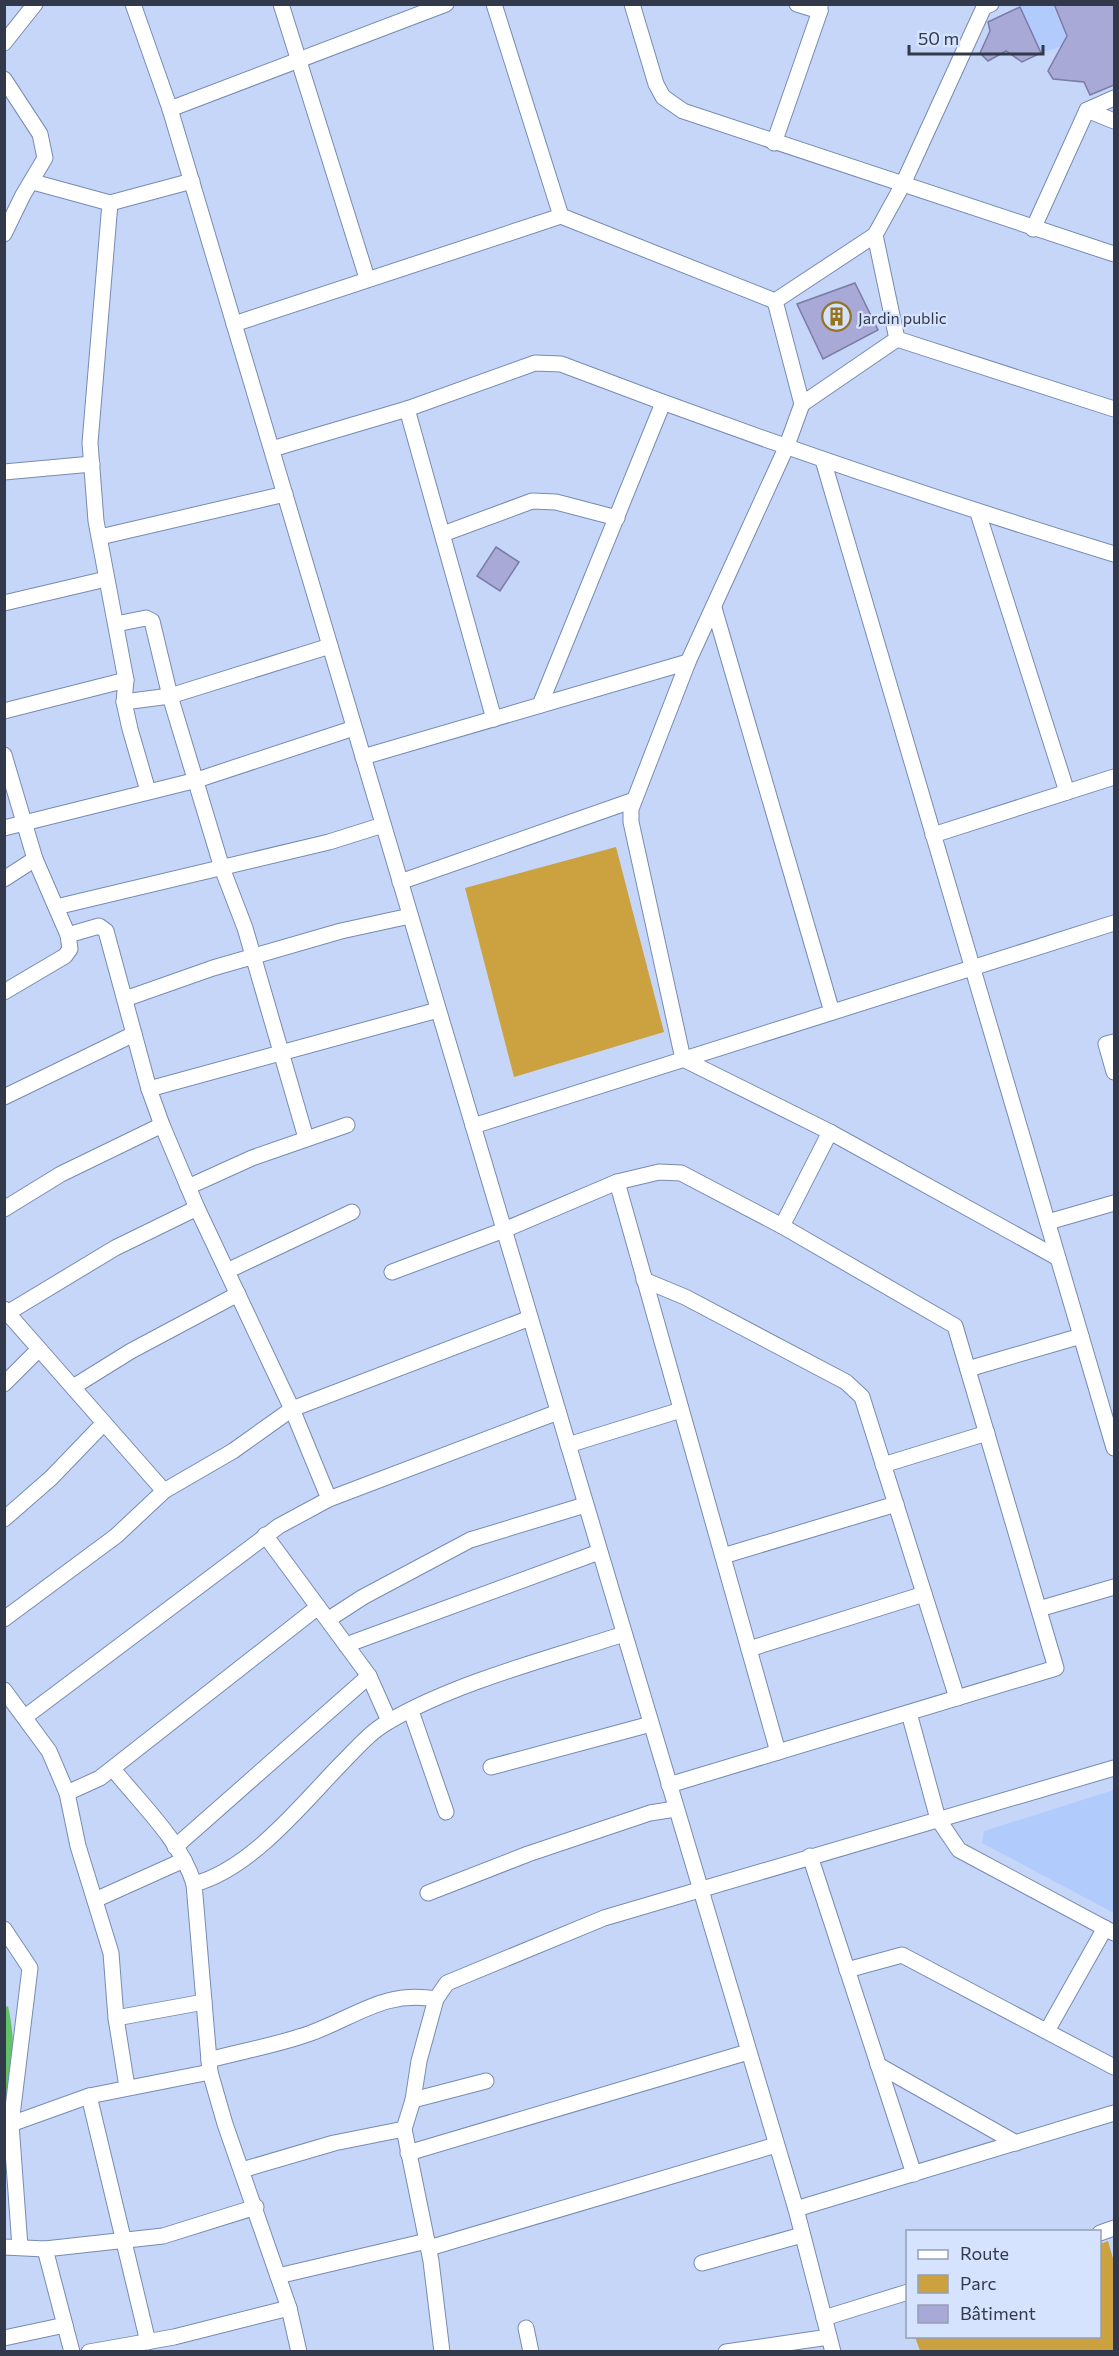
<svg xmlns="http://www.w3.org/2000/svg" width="1119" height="2356" font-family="Commissioner,sans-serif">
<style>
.built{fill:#b2cbfd}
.green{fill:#cca140}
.water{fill:#61c365}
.building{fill:#a8a9d6;stroke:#7b7ba6;stroke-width:1.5}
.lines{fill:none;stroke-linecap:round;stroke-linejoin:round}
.street-casing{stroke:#778bb3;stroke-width:17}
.street{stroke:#fff;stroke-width:15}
.labels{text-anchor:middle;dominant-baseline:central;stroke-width:4.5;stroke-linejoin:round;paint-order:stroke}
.poi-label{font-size:16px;fill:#31394a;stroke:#d6e3fe;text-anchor:start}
</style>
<rect width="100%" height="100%" fill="#c5d6f9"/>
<g class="built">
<polygon points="1025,5 1053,5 1069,44 1041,53 1020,7"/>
<polygon points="1114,1790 1114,1913 982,1843 984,1831"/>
</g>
<g class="green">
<polygon points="616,847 664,1032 514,1077 465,888"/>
<polygon points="1108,2241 1114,2262 1114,2351 920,2351 915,2337 1100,2336 1100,2244"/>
</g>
<path class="water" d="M8 2006C16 2043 15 2077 5 2113L4 2008Z"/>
<g class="building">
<polygon points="1054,4 1114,4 1114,85 1090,95 1084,82 1053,79 1048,71 1067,36"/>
<polygon points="1020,7 1041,53 1022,62 1006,51 988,61 980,53 990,31 988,22"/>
<polygon points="855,283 878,330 823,359 797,304"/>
<polygon points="496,547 519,562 500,591 477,576"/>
</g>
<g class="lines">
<defs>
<g id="street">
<polyline points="133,4 170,109 796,2209 833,2352"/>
<polyline points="281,4 367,278"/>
<polyline points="494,4 561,216 775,301"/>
<polyline points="632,4 656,84 663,97 683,111 1114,254"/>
<polyline points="797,4 820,11"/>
<polyline points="4,43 35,4"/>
<polyline points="4,79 40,134 45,158 23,195 4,234"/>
<polyline points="170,109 446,4"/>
<polyline points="1087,110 1114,121"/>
<polyline points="774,143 820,11 820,4"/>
<polyline points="33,182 110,203 192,181"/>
<polyline points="110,203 90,443 96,521 126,680 124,702 130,729 148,791"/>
<polyline points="1033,229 1087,110 1114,98"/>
<polygon points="875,235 897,339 802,404 775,301"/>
<polyline points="875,235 902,186 984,7 991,4"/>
<polyline points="234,324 561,216"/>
<polyline points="897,339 1114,409"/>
<polyline points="802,404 786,448 688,662 631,809 631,822 683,1059 830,1132 1058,1258"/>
<polyline points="407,409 494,719"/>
<path d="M272 449 407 409 535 363 561 364C744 434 928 497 1114 554"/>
<polyline points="823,460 1114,1448"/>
<polyline points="4,472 92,464"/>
<polyline points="978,513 1067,792"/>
<polyline points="443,534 532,501 556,502 617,518"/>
<polyline points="100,537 285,494"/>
<polyline points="4,603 106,579"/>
<polyline points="714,608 832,1012"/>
<polyline points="116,624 146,618 152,621 170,696 222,868 245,928 306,1138"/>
<polyline points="124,702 170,696 330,646"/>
<polyline points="540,705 663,403"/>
<polyline points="4,711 126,680"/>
<polyline points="4,755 35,859 68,935 70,949 65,956 4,992"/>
<polyline points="363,757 688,662"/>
<polyline points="4,828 197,780 354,728"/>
<polyline points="933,835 1114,777"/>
<polyline points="4,879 35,859"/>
<polyline points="400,882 634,800"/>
<polyline points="56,907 329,842 383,825"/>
<polyline points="68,935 99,926 106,931 149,1089 162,1125 197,1208 292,1409 329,1499"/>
<polyline points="125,999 213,968 341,931 410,916"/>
<polyline points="1114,1042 1106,1044 1114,1072"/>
<polyline points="149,1089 438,1010"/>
<polyline points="4,1097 134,1034"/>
<polyline points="473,1126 1114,923"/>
<polyline points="617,1182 778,1752"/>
<polyline points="188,1187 252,1158 347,1125"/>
<polyline points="4,1209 61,1174 162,1125"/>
<polyline points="1048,1222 1114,1203"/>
<polyline points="782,1226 830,1132"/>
<polyline points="227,1271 352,1212"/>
<polyline points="392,1272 504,1230 617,1182 659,1172 681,1173 782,1226 955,1326 1056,1668 669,1785"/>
<polyline points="644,1280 685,1297 846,1382 862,1397 957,1698"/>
<polyline points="4,1309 164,1491"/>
<polyline points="4,1315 115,1248 197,1208"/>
<polyline points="968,1369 1081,1336"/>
<polyline points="4,1384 39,1349"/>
<polyline points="73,1387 131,1351 238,1294"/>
<polyline points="568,1445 681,1410"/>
<polyline points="883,1465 987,1433"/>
<polyline points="4,1519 51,1478 104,1423"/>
<polyline points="265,1535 369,1676 389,1721"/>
<polyline points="723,1556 896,1504"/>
<polyline points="1039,1609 1114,1587"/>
<polyline points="4,1619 116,1536 164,1491 233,1451 292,1409 530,1318"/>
<polyline points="329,1619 363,1597 470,1540 585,1505"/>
<polyline points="346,1645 599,1552"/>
<polyline points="749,1649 924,1594"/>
<polyline points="4,1690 49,1751 67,1793 78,1846 111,1953 116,2018 127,2087"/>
<polyline points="411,1711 446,1812"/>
<polyline points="909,1713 938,1819 959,1850 1114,1933"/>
<polyline points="25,1717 279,1526 329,1499 558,1412"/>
<polyline points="491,1767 651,1724"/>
<path d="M113 1769C141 1804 181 1841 194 1884L210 2072 225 2124 289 2308 299 2352"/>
<polyline points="67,1793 100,1778 318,1607"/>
<polyline points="175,1847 369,1676"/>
<polyline points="810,1856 914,2174"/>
<path d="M194 1884C251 1869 301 1805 341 1764 356 1749 370 1732 388 1722 454 1683 550 1658 624 1634"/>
<polyline points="428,1893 528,1854 650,1813 675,1809"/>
<polyline points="95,1900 184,1860"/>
<polyline points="4,1929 30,1968 11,2124 20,2247"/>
<polyline points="847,1970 902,1955 1114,2067"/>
<polyline points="116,2018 204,2002"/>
<polyline points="1047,2031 1105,1928"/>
<path d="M209 2060C242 2051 278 2045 311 2033 357 2016 385 1990 436 1999"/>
<polyline points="878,2065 1016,2143"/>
<polyline points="89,2096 148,2342"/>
<polyline points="413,2100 486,2081"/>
<polyline points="11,2124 89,2096 210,2072"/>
<polyline points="408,2153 748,2052"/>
<polyline points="242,2170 334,2143 404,2129"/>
<polyline points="796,2209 1114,2113"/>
<polyline points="1100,2233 1114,2228"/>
<polyline points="4,2247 45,2249"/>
<polyline points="429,2248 776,2145"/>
<polyline points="702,2263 802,2235"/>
<polyline points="278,2276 427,2241"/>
<polyline points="824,2318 908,2292"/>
<polyline points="526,2328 531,2352"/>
<polyline points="4,2338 65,2325"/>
<polyline points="72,2352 45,2249 163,2236 256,2207"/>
<polyline points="89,2352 174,2337 289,2308"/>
<polyline points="442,2352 431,2261 404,2129 413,2100 419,2061 436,1999 447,1983 604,1918 1114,1768"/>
<polyline points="726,2352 829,2337"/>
</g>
</defs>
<use href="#street" class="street-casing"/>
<use href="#street" class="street"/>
</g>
<defs>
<symbol id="building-ring" viewBox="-11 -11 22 22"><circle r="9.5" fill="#d6e3fe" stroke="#96731c" stroke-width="1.5"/><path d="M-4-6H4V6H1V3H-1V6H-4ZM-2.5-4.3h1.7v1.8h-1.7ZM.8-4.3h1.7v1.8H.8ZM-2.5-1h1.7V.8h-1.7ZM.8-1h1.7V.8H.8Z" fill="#96731c"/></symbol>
</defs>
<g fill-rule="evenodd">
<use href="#building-ring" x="820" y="300" width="33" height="33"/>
</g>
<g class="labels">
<g class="poi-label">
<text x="858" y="317">Jardin public</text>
</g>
</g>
<rect width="1119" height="2356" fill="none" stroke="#31394a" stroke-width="12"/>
<rect x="906" y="2230" width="195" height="108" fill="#d6e3fe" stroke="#949fb6" stroke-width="1.5"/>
<rect x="918" y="2250" width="30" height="9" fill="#ffffff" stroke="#949fb6" stroke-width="1.5"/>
<text x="960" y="2260" font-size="18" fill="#31394a">Route</text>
<rect x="918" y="2275" width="30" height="18" fill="#cca140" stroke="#949fb6" stroke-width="1.5"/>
<text x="960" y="2290" font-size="18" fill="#31394a">Parc</text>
<rect x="918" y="2305" width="30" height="18" fill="#a8a9d6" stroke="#949fb6" stroke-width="1.5"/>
<text x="960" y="2320" font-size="18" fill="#31394a">Bâtiment</text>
<path d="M909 45v9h134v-9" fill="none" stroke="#31394a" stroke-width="3"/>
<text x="918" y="45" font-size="18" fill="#31394a" stroke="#d6e3fe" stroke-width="4.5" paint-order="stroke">50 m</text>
</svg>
